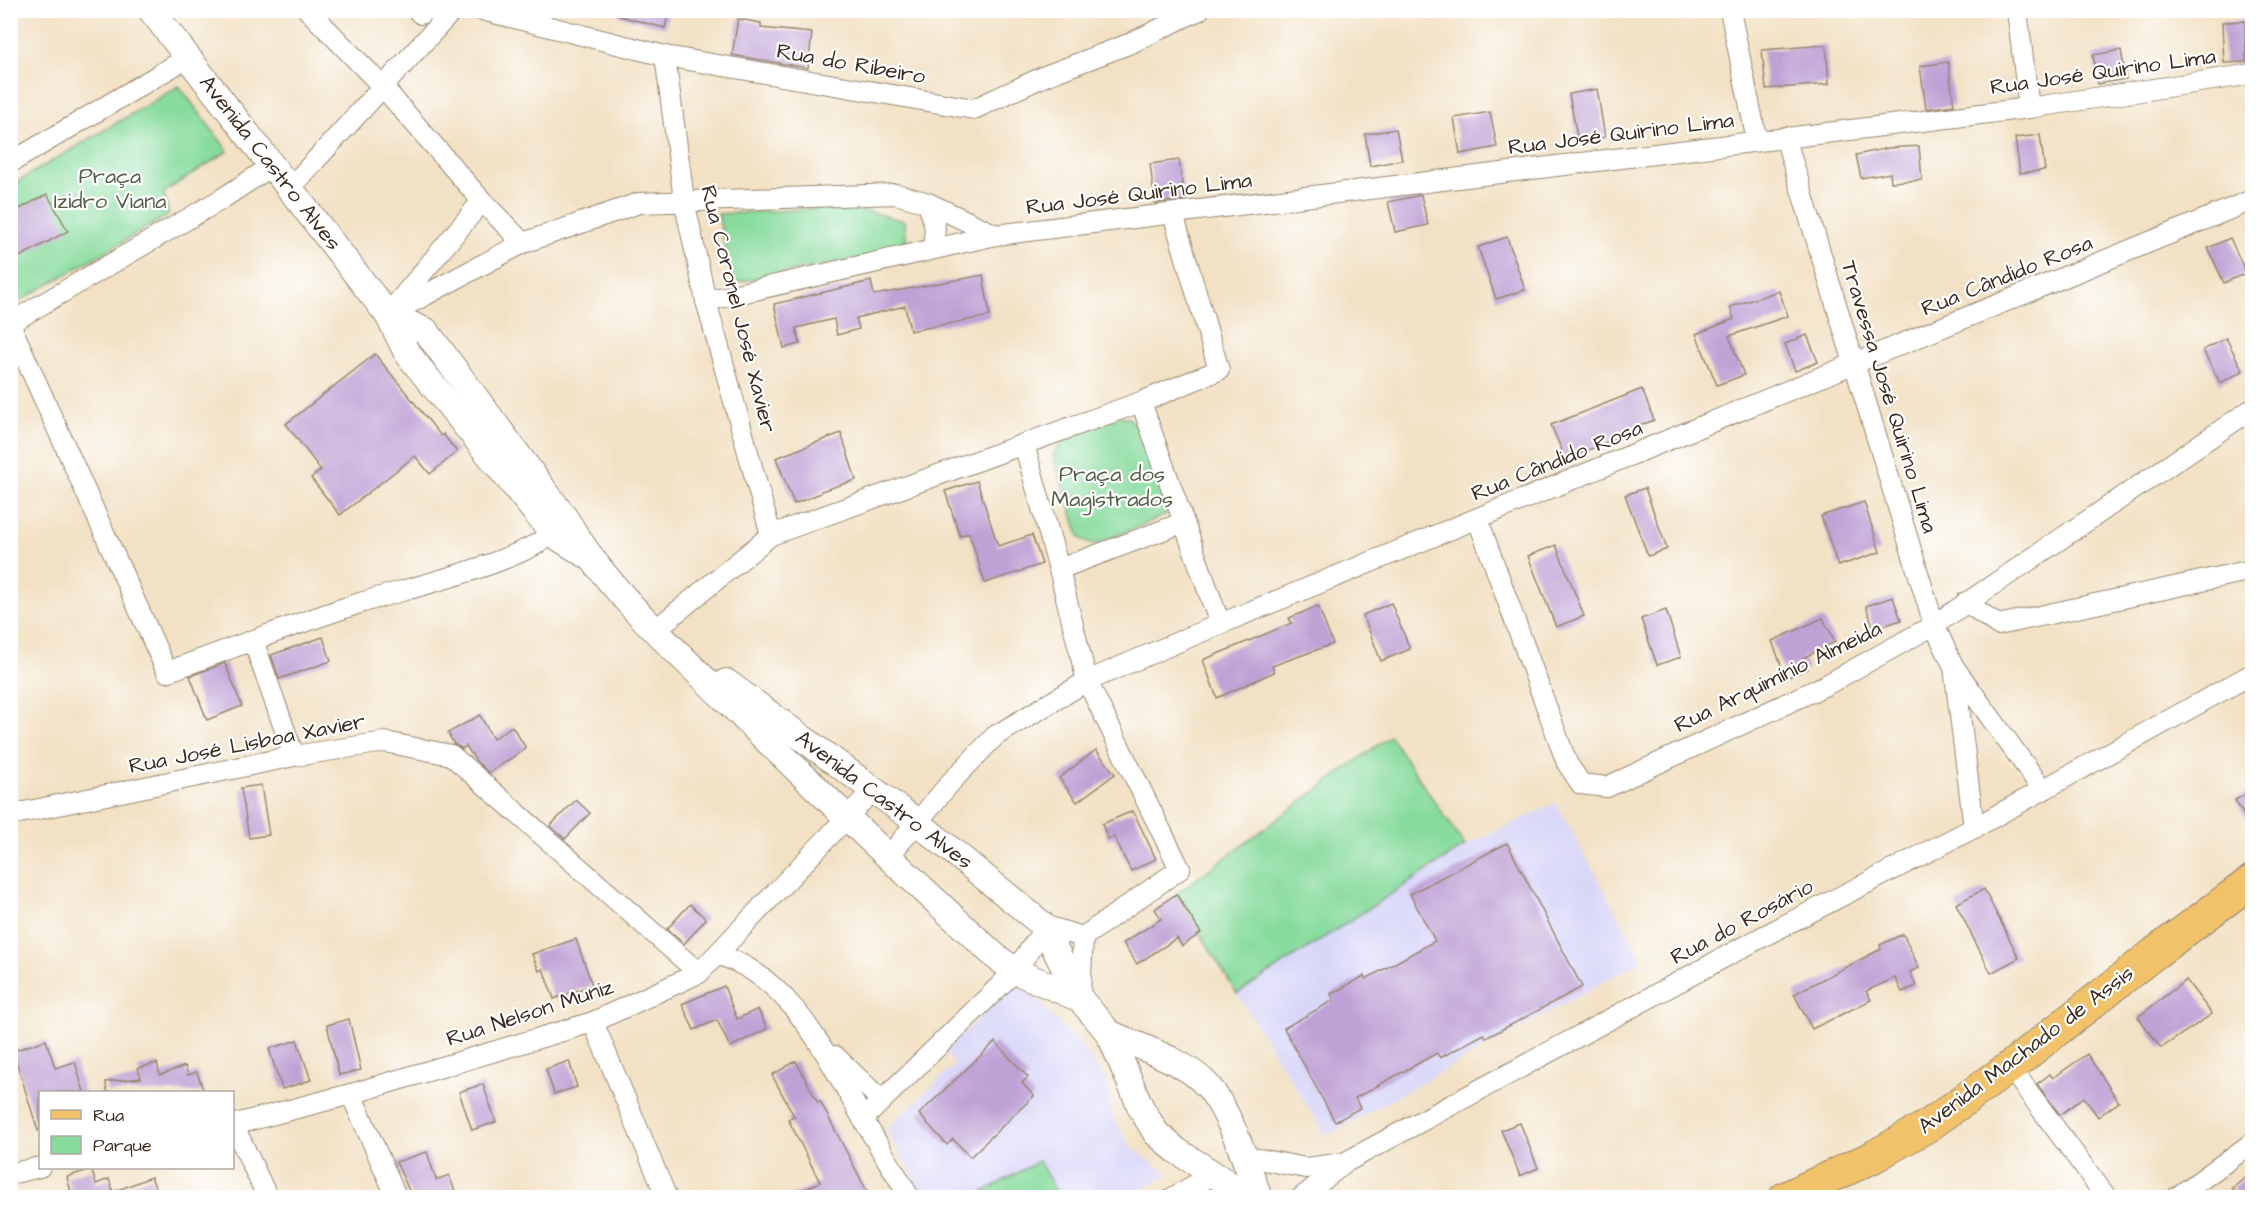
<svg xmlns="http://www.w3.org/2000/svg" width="2263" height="1208" font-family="'Architects Daughter',sans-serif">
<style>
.built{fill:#d9d7f8}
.green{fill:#87db9d;stroke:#61825e;stroke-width:1.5}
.building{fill:#bfa2d5}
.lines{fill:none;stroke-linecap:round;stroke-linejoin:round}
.minor-casing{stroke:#968671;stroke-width:22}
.tertiary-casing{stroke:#968671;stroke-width:28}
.primary-casing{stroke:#968671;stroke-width:34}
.minor{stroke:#fff;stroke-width:20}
.tertiary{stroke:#fff;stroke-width:26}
.primary{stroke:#f2c26a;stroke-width:32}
.labels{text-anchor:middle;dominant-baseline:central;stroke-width:4.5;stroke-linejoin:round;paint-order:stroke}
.street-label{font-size:22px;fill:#3b2a1e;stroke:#fff}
.park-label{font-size:22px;fill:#525f44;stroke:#fff}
</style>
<rect width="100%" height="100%" fill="#fff"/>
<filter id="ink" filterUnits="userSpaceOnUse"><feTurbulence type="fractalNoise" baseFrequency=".0167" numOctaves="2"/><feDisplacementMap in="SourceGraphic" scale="12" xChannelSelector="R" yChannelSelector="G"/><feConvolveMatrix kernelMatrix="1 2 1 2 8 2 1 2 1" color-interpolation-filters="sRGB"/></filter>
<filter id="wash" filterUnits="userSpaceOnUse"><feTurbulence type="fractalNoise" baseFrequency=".008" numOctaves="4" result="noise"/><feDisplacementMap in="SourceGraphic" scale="24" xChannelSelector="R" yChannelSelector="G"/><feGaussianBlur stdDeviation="1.35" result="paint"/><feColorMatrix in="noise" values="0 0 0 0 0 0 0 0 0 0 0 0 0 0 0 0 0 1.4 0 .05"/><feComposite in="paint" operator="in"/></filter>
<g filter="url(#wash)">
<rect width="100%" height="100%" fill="#f2e1c4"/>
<g class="built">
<polygon points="1556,803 1643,960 1326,1136 1237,994 1465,846"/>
<polygon points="1015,983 1035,997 1085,1051 1106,1080 1114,1119 1131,1147 1169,1175 1128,1197 925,1197 886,1129 955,1065 945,1051"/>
</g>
<g class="green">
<polygon points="179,86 228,151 164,192 169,215 11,306 10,186"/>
<polygon points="850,207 905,221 907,249 732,283 718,214"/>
<polygon points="1121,416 1130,419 1139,430 1169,505 1166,515 1097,544 1089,543 1080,538 1053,456 1064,438"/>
<polygon points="1390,736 1465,846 1237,994 1176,894"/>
<polygon points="1039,1161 1059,1197 974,1197"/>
</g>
<g id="blocks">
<g class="building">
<polygon points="620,10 669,10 665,28 619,16"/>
<polygon points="738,19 761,23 761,28 812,33 808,68 732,55"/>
<polygon points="2245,21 2246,62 2224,63 2222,22"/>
<polygon points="1826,45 1829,84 1766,89 1762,50"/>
<polygon points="2121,50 2126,79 2098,84 2093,55"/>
<polygon points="1948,62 1954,105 1926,109 1920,66"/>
<polygon points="1597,89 1605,137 1578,142 1569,94"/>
<polygon points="1490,112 1497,147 1460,154 1454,118"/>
<polygon points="1396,129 1402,160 1370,166 1365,134"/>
<polygon points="2040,135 2045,170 2020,173 2015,138"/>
<polygon points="1919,146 1922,180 1891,182 1890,173 1861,178 1856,155 1888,148"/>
<polygon points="1179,160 1184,200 1155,203 1150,164"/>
<polygon points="47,194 68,231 10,262 10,214"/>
<polygon points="1421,195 1428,225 1395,232 1388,202"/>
<polygon points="1507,237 1525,290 1496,299 1478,247"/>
<polygon points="2230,238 2246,273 2224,283 2208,248"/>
<polygon points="983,275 990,316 910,331 905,306 856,318 859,329 837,335 834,319 796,328 800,344 784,348 774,304 871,281 874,295"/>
<polygon points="1779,291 1788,316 1729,336 1744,375 1717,385 1696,334 1734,319 1730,307"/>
<polygon points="1807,335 1818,362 1795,371 1785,344"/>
<polygon points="2226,338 2243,371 2220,383 2203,350"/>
<polygon points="375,354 441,436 443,434 457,452 430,474 415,456 340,515 311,478 321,470 286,424"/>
<polygon points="1642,389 1654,420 1617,435 1618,437 1566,460 1551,425"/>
<polygon points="841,433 856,480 821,491 821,493 794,504 776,458"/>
<polygon points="977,481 998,546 1032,535 1042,564 985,583 969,533 960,536 945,491"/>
<polygon points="1645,488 1667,549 1648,556 1625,495"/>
<polygon points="1864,502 1880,552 1838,566 1821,516"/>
<polygon points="1556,545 1584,616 1556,627 1528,556"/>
<polygon points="1893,597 1901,620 1874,629 1866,606"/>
<polygon points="1391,603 1410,649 1381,661 1363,615"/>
<polygon points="1318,606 1333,644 1272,666 1274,672 1217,698 1203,660 1292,623 1289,618"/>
<polygon points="1666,610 1681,657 1657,665 1641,619"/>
<polygon points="1823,618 1835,642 1803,658 1808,669 1786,678 1772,641"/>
<polygon points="323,637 331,661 279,679 271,655"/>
<polygon points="225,663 242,706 207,720 190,676"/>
<polygon points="480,715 493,739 512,726 526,748 489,773 476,761 466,746 462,749 454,744 448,733"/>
<polygon points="1096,750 1115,774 1077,802 1059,778"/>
<polygon points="261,785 269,835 249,838 241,788"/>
<polygon points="2253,790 2253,831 2235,800"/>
<polygon points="576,800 590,813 565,839 550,826"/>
<polygon points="1133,811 1156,859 1131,871 1114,837 1108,839 1102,824"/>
<polygon points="1507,843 1582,987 1486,1038 1484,1034 1440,1058 1437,1053 1355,1098 1360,1108 1335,1122 1284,1028 1334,1000 1331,994 1364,976 1366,979 1435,941 1410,894"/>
<polygon points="1984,889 2019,958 1991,973 1956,904"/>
<polygon points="1176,894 1201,933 1182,946 1177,938 1137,964 1123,943 1161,919 1155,909"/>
<polygon points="690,904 706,919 684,944 667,929"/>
<polygon points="1903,934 1919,968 1910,972 1916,986 1902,992 1895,978 1866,991 1871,1000 1812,1029 1794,994 1881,949 1880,945"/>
<polygon points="576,939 592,985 554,999 543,969 539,971 532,954"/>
<polygon points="2186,980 2212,1014 2161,1048 2138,1017"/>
<polygon points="724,986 737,1019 758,1009 767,1029 730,1047 717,1020 694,1030 682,1004"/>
<polygon points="349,1019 361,1070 339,1075 327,1025"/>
<polygon points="46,1040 55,1068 75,1062 84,1092 40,1092 40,1130 38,1131 13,1051"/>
<polygon points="297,1040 311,1080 282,1089 269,1049"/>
<polygon points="995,1042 1028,1077 1022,1083 1034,1096 970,1157 953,1139 947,1145 919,1114"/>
<polygon points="2087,1054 2119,1102 2098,1117 2084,1097 2060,1115 2037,1084 2050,1074 2053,1078"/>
<polygon points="569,1061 577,1087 554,1094 546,1069"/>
<polygon points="796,1061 818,1103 820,1101 870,1197 789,1197 820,1182 788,1119 794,1116 772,1075"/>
<polygon points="157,1063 160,1075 185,1066 188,1075 197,1072 204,1092 107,1092 106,1082 141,1078 138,1068"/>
<polygon points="483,1084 496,1122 472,1130 459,1092"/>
<polygon points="1520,1123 1538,1168 1520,1176 1501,1130"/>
<polygon points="427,1152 436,1180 449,1175 457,1197 412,1197 396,1162"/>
<polygon points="91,1169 96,1184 109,1179 113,1192 151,1177 159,1197 64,1197 64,1194 71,1192 67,1177"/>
<polygon points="2253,1172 2253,1197 2239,1197 2232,1188"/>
</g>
</g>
</g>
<g filter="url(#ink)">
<use href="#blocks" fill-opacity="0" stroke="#968671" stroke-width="1.5"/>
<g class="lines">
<defs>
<g id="minor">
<polyline points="308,10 383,87 482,201 523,243"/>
<polyline points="417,10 421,14 424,10"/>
<polyline points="482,10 665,56 974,109 1045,76 1131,43 1199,10"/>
<polyline points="1730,10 1757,141"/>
<polyline points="2017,10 2029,108"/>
<polyline points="665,56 684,200 706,301 771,535"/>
<polyline points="1785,137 1934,625 1954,667"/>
<polyline points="10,163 187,58"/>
<polyline points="291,187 453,10"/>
<polyline points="928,203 935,228 933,248"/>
<polyline points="706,301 996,235 2029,108 2252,74"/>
<polyline points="395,306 482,201"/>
<polyline points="388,315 523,243 639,203 896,194 928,203 996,235"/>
<polyline points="10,323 220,200 272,166"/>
<path d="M10 324 167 672C231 648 295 624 360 603 411 587 530 561 563 525"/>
<polyline points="1141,402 1220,624"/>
<polyline points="1478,520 1567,763 1581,784 1607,787 1826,685 1934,625 2252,409"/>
<polyline points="1059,569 1182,523"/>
<polyline points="1966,602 1998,625 2252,570"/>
<polyline points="655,630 771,535 1141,402 1219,370 1173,214"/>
<polyline points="253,640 294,756"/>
<polyline points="10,815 294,756 385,742 451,755 699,973"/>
<polyline points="1974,828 1954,667 2043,790"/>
<polyline points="888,857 951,782 995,736 1087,681 1220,624 2252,200"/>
<path d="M719 955C792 978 827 1057 863 1119 878 1145 894 1171 910 1198"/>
<polyline points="1080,994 1083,937"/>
<polyline points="593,1022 667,1198"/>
<polyline points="835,1056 882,1101"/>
<polyline points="2010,1067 2107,1198"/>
<polyline points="351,1094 397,1198"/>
<polyline points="863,1119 1015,971 1038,938 1043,925 1083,937 1180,869 1087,681 1059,569 1024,444"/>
<polyline points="233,1124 268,1198"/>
<polyline points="232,1125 351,1094 593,1022 699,973 873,790"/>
<polyline points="1243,1156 1306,1168 1344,1163 1760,938 1974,828 2252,674"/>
<polyline points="10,1174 40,1167"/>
<polyline points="1172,1198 1214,1174"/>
<polyline points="1301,1198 1342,1165"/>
<polyline points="2176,1198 2252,1143"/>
</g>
<g id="tertiary">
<polyline points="151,10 388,315 407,353 554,535 585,554"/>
<path d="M388 315 426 331 567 521C607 589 668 643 724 698 812 786 903 871 995 956L1015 971 1080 999"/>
<polyline points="726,682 917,822 1043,925 1080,999 1109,1033 1141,1108 1156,1133 1177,1151 1251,1198"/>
<path d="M1109 1033C1137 1046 1182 1060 1204 1082 1228 1106 1247 1164 1259 1198"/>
</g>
<polyline id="primary" points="1785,1198 1873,1157 1929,1125 2010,1067 2155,953 2252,881"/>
</defs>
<use href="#minor" class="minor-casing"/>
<use href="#tertiary" class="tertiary-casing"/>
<use href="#primary" class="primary-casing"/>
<use href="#minor" class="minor"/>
<use href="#tertiary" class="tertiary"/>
<use href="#primary" class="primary"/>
</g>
</g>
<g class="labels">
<g class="street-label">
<text transform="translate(851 64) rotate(10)">Rua do Ribeiro</text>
<text transform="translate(2103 72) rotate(-8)">Rua José Quirino Lima</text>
<text transform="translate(1621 134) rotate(-7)">Rua José Quirino Lima</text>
<text transform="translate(270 163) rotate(52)">Avenida Castro Alves</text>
<text transform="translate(1139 194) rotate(-7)">Rua José Quirino Lima</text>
<text transform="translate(2007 276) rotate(-22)">Rua Cândido Rosa</text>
<text transform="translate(738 309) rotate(76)">Rua Coronel José Xavier</text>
<text transform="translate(1889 397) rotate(73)">Travessa José Quirino Lima</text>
<text transform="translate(1557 461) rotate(-22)">Rua Cândido Rosa</text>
<text transform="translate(1778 677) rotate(-26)">Rua Arquimínio Almeida</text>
<text transform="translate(247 744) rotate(-11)">Rua José Lisboa Xavier</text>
<text transform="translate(884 800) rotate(37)">Avenida Castro Alves</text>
<text transform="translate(1742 922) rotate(-28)">Rua do Rosário</text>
<text transform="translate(530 1013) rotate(-18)">Rua Nelson Muniz</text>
<text transform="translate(2026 1050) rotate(-37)">Avenida Machado de Assis</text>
</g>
<g class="park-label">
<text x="110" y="176">Praça<tspan x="110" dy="25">Izidro Viana</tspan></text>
<text x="1112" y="474">Praça dos<tspan x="1112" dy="25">Magistrados</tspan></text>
</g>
</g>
<rect width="2263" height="1208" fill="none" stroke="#fff" stroke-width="36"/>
<rect x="39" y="1091" width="195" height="78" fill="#ffffff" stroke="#b1aaa5" stroke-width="1.5"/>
<rect x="51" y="1110" width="30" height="9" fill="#f2c26a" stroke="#b1aaa5" stroke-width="1.5"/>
<text x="93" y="1121" font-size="18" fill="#3b2a1e">Rua</text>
<rect x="51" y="1136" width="30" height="18" fill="#87db9d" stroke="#b1aaa5" stroke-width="1.5"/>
<text x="93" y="1151" font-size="18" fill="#3b2a1e">Parque</text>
</svg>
